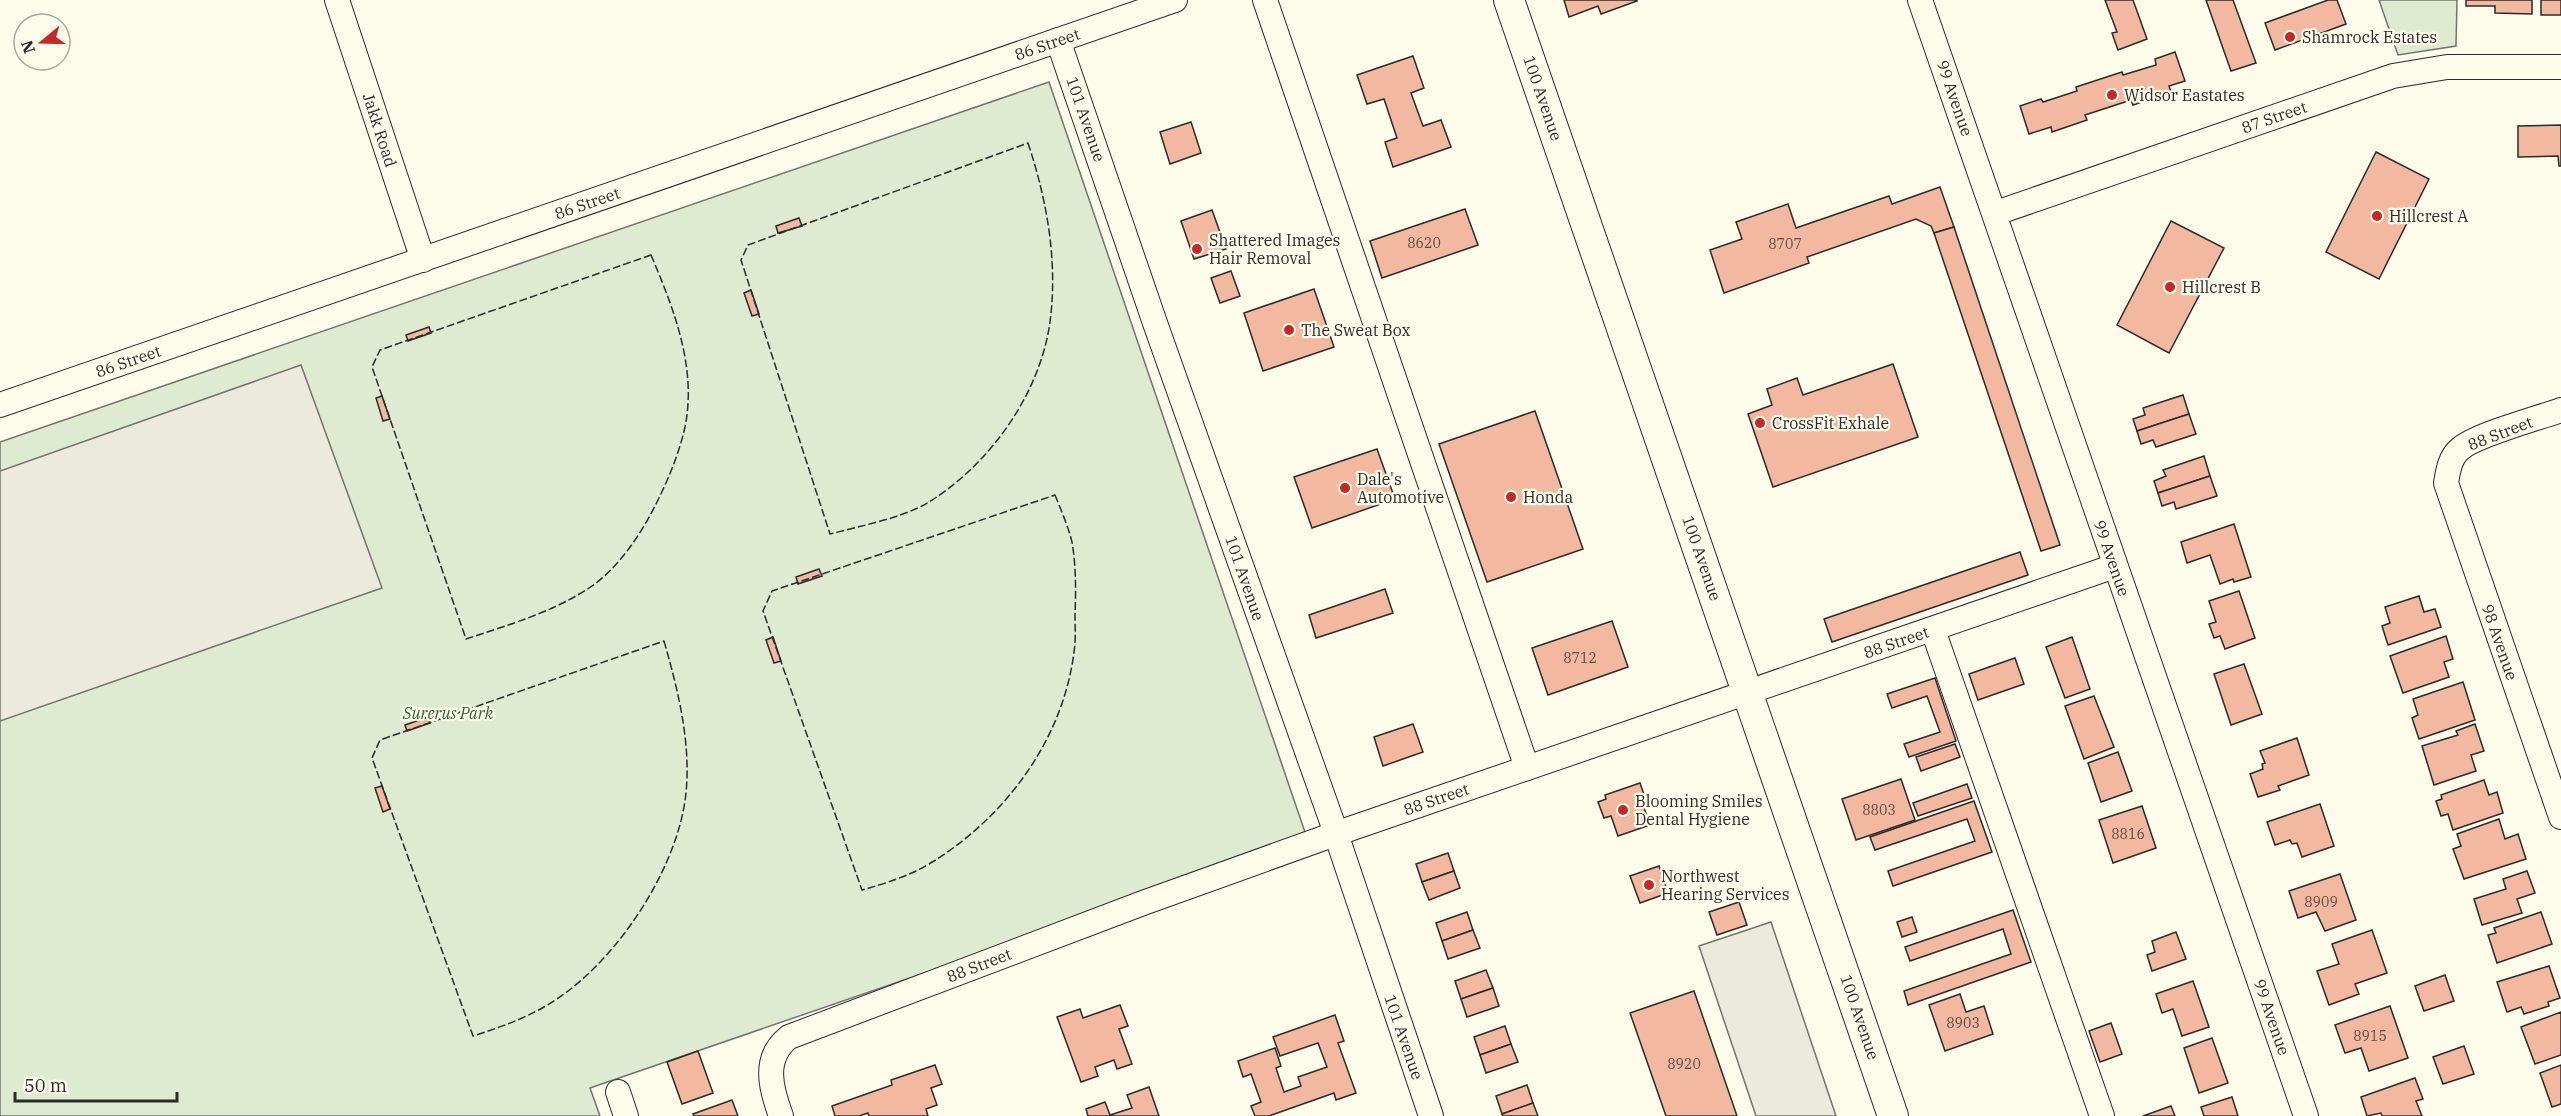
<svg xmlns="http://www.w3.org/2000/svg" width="2561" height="1116" font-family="'IBM Plex Serif',serif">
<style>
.green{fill:#deebd1;stroke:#74746e;stroke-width:1.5}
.parking{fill:#eceadb;stroke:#74746e;stroke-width:1.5}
.building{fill:#f2b8a0;stroke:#2b2b2b;stroke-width:1.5}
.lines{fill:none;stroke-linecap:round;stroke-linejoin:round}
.minor-casing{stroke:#2b2b2b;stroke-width:26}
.major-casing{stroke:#2b2b2b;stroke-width:32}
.minor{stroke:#fdfbea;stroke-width:24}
.major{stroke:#fdfbea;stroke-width:30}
.fence{stroke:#2b2b2b;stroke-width:1.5;stroke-dasharray:8 3;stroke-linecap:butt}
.poi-dot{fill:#c62828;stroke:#fdfbea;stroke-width:2}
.labels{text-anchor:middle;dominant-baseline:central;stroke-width:4.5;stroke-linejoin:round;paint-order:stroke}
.number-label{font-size:14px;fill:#5d4e48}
.poi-label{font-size:16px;fill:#2b2b2b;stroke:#fdfbea;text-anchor:start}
.street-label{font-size:16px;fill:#2b2b2b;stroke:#fdfbea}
.park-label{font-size:16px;font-style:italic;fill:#34623c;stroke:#fdfbea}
</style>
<rect width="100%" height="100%" fill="#fdfbea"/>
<g class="green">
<polygon points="2379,0 2457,0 2456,46 2398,55"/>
<polygon points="1049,82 1308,841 590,1088 600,1116 0,1116 0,442"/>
</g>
<g class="parking">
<polygon points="301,365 382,588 0,721 0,471"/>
<polygon points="1771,922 1836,1116 1756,1116 1699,946"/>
</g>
<g class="building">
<polygon points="1564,0 1637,0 1637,1 1601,14 1598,6 1569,17"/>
<polygon points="2105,0 2133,0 2147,39 2118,50 2112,33 2117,32"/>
<polygon points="2206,0 2233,0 2256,63 2231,71"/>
<polygon points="2328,0 2337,0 2346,24 2275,50 2265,23"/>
<polygon points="2466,0 2532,0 2532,14 2495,13 2495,6 2466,6"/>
<rect x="2541" y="0" width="20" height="15"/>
<polygon points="2175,52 2185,81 2169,86 2171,92 2133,105 2131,100 2085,115 2087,120 2052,132 2051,127 2029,134 2020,106 2041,99 2043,102 2077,91 2076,87 2122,72 2123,75 2156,65 2155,59"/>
<polygon points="1413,56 1424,88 1411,93 1423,126 1441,120 1451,147 1393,167 1385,142 1397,138 1384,99 1367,104 1357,75"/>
<polygon points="1191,122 1201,153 1170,164 1160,132"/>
<polygon points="2561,125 2561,166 2559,166 2558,156 2518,157 2518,126"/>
<polygon points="2376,152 2429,179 2379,279 2326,252"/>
<polygon points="1940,187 1954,227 1934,233 1931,226 1916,219 1807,257 1809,263 1724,293 1710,250 1742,239 1736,222 1788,204 1796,228 1889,196 1892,204"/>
<polygon points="1465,209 1478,245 1382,278 1370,241"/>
<polygon points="1212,210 1226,249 1194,259 1181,221"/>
<polygon points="799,218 802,226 778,233 776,226"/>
<polygon points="2171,221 2224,248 2169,353 2117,325"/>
<polygon points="1954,227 2060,545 2041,551 1934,233"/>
<polygon points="1231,271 1240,296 1220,303 1211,278"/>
<polygon points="1314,289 1334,347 1263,371 1244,313"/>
<polygon points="751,290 759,314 752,316 744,293"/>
<polygon points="429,327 431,333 408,341 406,335"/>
<polygon points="1893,364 1918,437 1773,487 1748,414 1772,405 1767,389 1797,378 1803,395"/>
<polygon points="2183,395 2189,414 2137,431 2133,419 2145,415 2143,408"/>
<polygon points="382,396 390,419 383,421 376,398"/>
<polygon points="1535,411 1583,549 1487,582 1439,444"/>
<polygon points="2189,414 2196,434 2156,447 2153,440 2141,444 2137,431"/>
<polygon points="1377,449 1395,499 1312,528 1294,477"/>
<polygon points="2204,456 2210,476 2158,493 2154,481 2166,476 2163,470"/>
<polygon points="2210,476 2217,496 2176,509 2174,502 2162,506 2158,493"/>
<polygon points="2234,524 2251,577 2234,582 2233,579 2220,584 2210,555 2187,563 2181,542"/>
<polygon points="2020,552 2028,575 1832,642 1824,619"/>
<polygon points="819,569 822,576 798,584 796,577"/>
<polygon points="1385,589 1393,613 1316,638 1309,615"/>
<polygon points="2239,591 2255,638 2225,649 2220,636 2214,638 2209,624 2216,622 2209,601"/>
<polygon points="2419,596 2424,612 2435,609 2441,627 2388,645 2382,626 2390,623 2385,607"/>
<polygon points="1612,621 1628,667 1548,695 1532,648"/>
<polygon points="2446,636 2453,659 2444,662 2449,677 2403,693 2390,656"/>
<polygon points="773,637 781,661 774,663 766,640"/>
<polygon points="2072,637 2090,689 2065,698 2046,647"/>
<polygon points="2015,658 2024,684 1978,700 1969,674"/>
<polygon points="2244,664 2262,714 2231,725 2214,674"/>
<polygon points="1935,678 1956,741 1909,757 1904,744 1940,732 1927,696 1892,708 1887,694"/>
<polygon points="2463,682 2475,720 2419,739 2412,718 2418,715 2413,699"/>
<polygon points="2094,696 2114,747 2084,759 2065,706"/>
<polygon points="428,717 430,723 407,731 405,725"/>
<polygon points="1413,724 1423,752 1383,766 1374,737"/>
<polygon points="2475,724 2484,751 2471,755 2476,771 2434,785 2422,746 2458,735 2456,731"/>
<polygon points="2297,738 2309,775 2278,786 2280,790 2258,797 2250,774 2263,769 2262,764 2265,763 2260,751"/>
<polygon points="1955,744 1960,757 1921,771 1916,757"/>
<polygon points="2118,752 2132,791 2101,802 2088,763"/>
<polygon points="1901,779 1915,820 1856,840 1842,799"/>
<polygon points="2484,780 2489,795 2497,792 2503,813 2453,830 2448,814 2441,816 2436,801 2442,799 2441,795"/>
<polygon points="1640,783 1647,803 1643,805 1650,825 1618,836 1611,816 1604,818 1598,802 1606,799 1605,795"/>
<polygon points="1967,784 1972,798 1918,816 1913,803"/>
<polygon points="382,786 390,809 383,812 375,788"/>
<polygon points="1974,801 1992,852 1893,886 1888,871 1975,841 1967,819 1875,850 1870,837"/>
<polygon points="2320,804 2334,846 2302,857 2297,843 2292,844 2290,840 2275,845 2267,822"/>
<polygon points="2142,806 2156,848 2113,863 2099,820"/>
<polygon points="2499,819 2505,839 2518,834 2526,859 2464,879 2453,849 2461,846 2457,834"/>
<polygon points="1448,853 1454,871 1422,882 1416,864"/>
<polygon points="1659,866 1668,893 1640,903 1630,876"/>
<polygon points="1454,871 1460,888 1429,900 1422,882"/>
<polygon points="2527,871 2535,893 2517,899 2522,913 2482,925 2474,899 2506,889 2503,879"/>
<polygon points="2340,874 2356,920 2325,931 2316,912 2298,918 2289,891"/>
<polygon points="1739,902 1747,925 1717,935 1709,912"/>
<polygon points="2013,910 2031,962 1908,1005 1904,991 2011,954 2003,929 1910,961 1905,947"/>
<polygon points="1467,912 1473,930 1442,941 1436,923"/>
<polygon points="2541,912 2552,944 2497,963 2488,935 2496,933 2494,928"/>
<polygon points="1912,917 1917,932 1902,937 1897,922"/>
<polygon points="1473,930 1480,948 1448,959 1442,941"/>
<polygon points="2372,930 2387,973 2355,984 2359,994 2329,1005 2317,971 2339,964 2332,944"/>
<polygon points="2176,932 2186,959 2152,971 2147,955 2155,952 2152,941"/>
<polygon points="2549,966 2560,998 2548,1002 2549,1006 2524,1014 2521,1007 2507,1012 2497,982"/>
<polygon points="1486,970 1493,988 1461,999 1455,981"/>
<polygon points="2445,975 2454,1001 2424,1011 2415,986"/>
<polygon points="2193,981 2209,1027 2182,1036 2173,1009 2162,1013 2156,994"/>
<polygon points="1493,988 1499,1006 1467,1017 1461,999"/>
<polygon points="1694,991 1737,1116 1666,1116 1630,1013"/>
<polygon points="1960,994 1966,1012 1984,1006 1993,1034 1945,1051 1929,1005"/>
<polygon points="1120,1005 1128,1026 1119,1029 1132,1064 1117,1069 1114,1060 1095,1067 1098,1076 1081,1082 1057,1017 1080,1009 1083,1018"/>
<polygon points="2390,1006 2408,1058 2369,1071 2361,1048 2345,1053 2335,1025"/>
<polygon points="2561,1012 2561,1055 2535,1064 2521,1027"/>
<polygon points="1335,1015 1344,1041 1338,1043 1356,1093 1336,1100 1334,1093 1269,1116 1255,1116 1251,1106 1261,1102 1251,1074 1243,1077 1238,1061 1275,1048 1281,1066 1276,1068 1284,1092 1301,1086 1298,1077 1327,1067 1318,1043 1280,1056 1273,1037"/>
<polygon points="2111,1023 2122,1054 2100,1062 2089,1031"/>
<polygon points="1505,1026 1511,1044 1480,1055 1474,1037"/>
<polygon points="2212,1038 2228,1083 2199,1093 2184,1048"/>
<polygon points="1511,1044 1518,1062 1486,1073 1480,1055"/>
<polygon points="2464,1046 2474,1074 2443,1084 2433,1057"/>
<polygon points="698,1051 713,1093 682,1104 667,1062"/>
<polygon points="935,1065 942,1084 931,1088 937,1105 926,1109 928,1116 869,1116 868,1113 859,1116 835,1116 832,1106 892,1085 891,1080"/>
<polygon points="2561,1065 2561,1104 2552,1107 2540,1073"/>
<polygon points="2415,1078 2423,1099 2416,1101 2422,1116 2382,1116 2381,1113 2367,1116 2361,1097"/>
<polygon points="1527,1085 1533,1103 1502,1114 1496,1096"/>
<polygon points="1149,1087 1159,1116 1088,1116 1086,1109 1105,1102 1110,1115 1132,1108 1127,1095"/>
<polygon points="2232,1097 2238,1116 2204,1116 2201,1107"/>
<polygon points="732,1100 738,1116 694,1116 693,1114"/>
<polygon points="1533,1103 1538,1116 1503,1116 1502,1114"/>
<polygon points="2171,1106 2175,1116 2143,1116"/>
</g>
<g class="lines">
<defs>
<g id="minor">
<polyline points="337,0 423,260"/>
<polyline points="1265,0 1527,768"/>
<polyline points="1920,0 2306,1116"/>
<polyline points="1058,40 1155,323 1331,819 1431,1116"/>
<polyline points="1996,213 2393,76 2447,67 2561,67"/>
<polyline points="0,405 1175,0"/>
<path d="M2561 410C2539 418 2475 435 2460 449 2450 457 2448 471 2446 483L2561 817"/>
<polyline points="1933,630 2102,1116"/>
<polyline points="618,1092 626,1116"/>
<path d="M781 1116C771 1089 762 1058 789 1037L1143 903 1335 834 2115 566"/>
</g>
<polyline id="major" points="1509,0 1893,1116"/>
</defs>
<use href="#minor" class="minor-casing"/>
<use href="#major" class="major-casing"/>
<use href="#minor" class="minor"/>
<use href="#major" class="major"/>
<g class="fence">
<path d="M1028 143C1047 200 1058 262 1050 322 1040 394 990 464 929 502 903 518 860 526 830 534L741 260 748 245Z"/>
<path d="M651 255C674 309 697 368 685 427 679 454 668 480 656 504 641 534 619 567 592 586 554 612 508 625 466 639L372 367 380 350Z"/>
<path d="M1055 495C1061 510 1068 526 1072 542 1076 565 1076 592 1075 615 1075 627 1076 640 1074 652 1063 739 1007 815 934 861 912 875 887 883 862 890L763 611 772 591Z"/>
<path d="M664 641C678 690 691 742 686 793 678 871 612 969 544 1007 521 1020 498 1028 473 1036L372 758 380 740Z"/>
</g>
</g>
<g class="poi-dot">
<circle cx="2290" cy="37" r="6"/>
<circle cx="2112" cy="95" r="6"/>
<circle cx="2377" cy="216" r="6"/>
<circle cx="1197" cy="249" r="6"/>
<circle cx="2170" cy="287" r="6"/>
<circle cx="1289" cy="330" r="6"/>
<circle cx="1760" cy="423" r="6"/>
<circle cx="1345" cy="488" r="6"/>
<circle cx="1511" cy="497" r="6"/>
<circle cx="1623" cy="810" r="6"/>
<circle cx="1649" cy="885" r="6"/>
</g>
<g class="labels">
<g class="number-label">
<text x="1424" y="243">8620</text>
<text x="1785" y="244">8707</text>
<text x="1580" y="658">8712</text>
<text x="1879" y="810">8803</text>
<text x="2128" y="834">8816</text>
<text x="2321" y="902">8909</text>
<text x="1963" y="1023">8903</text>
<text x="2370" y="1036">8915</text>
<text x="1684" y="1064">8920</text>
</g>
<g class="poi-label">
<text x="2302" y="37">Shamrock Estates</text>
<text x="2124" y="95">Widsor Eastates</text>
<text x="2389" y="216">Hillcrest A</text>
<text x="1209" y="240">Shattered Images<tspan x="1209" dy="18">Hair Removal</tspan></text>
<text x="2182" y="287">Hillcrest B</text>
<text x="1301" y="330">The Sweat Box</text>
<text x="1772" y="423">CrossFit Exhale</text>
<text x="1357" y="479">Dale's<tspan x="1357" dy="18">Automotive</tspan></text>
<text x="1523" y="497">Honda</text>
<text x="1635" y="801">Blooming Smiles<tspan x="1635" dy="18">Dental Hygiene</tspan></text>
<text x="1661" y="876">Northwest<tspan x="1661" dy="18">Hearing Services</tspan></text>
</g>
<g class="street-label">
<text transform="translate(1047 44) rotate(-19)">86 Street</text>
<text transform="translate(1543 98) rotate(71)">100 Avenue</text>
<text transform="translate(1955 98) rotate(71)">99 Avenue</text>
<text transform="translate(2274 117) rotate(-19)">87 Street</text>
<text transform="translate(1086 119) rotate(71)">101 Avenue</text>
<text transform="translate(380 130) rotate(72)">Jakk Road</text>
<text transform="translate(587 203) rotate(-19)">86 Street</text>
<text transform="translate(128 361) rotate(-19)">86 Street</text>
<text transform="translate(2500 433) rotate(-21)">88 Street</text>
<text transform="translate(1702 558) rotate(71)">100 Avenue</text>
<text transform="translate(2112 558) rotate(71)">99 Avenue</text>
<text transform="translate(1245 578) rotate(71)">101 Avenue</text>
<text transform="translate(1896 642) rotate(-19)">88 Street</text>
<text transform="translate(2500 642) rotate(71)">98 Avenue</text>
<text transform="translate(1436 799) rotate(-19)">88 Street</text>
<text transform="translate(979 965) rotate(-21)">88 Street</text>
<text transform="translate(1860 1017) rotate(71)">100 Avenue</text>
<text transform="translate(2272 1017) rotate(71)">99 Avenue</text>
<text transform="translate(1404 1037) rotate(71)">101 Avenue</text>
</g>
<g class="park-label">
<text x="448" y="713">Surerus Park</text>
</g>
</g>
<g transform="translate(42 42) rotate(251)"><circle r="28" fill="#fdfbea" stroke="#a9a89e" stroke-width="1.5"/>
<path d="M0-4.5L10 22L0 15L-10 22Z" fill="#c62828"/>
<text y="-9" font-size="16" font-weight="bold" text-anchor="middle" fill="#2b2b2b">N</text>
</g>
<path d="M15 1092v9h162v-9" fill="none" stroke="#2b2b2b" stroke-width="3"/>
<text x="24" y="1092" font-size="18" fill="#2b2b2b" stroke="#fdfbea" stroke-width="4.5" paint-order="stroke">50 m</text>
</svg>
